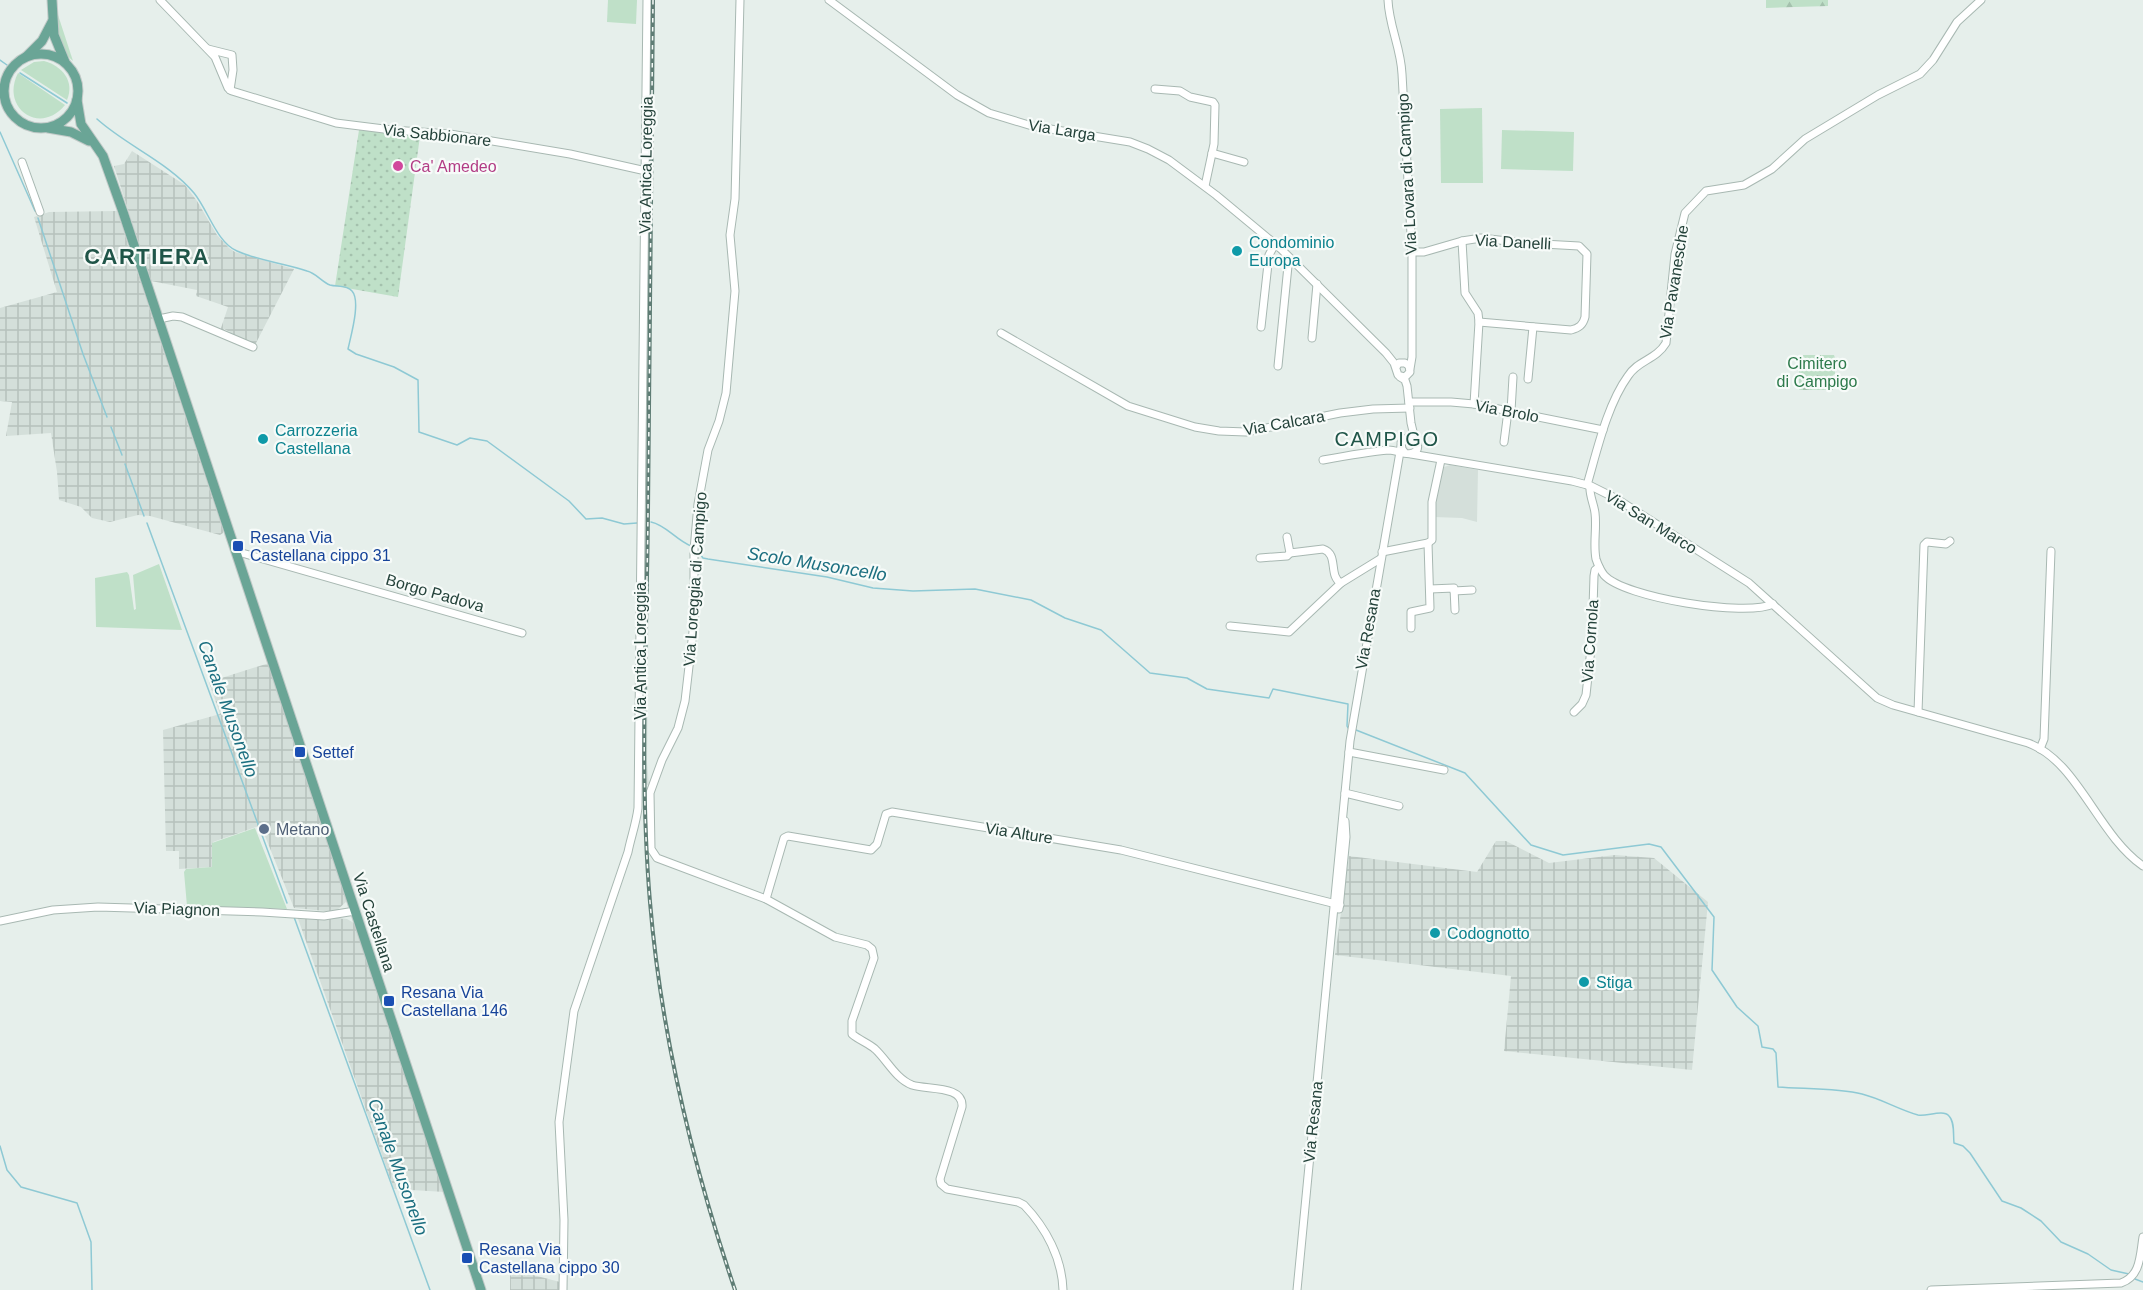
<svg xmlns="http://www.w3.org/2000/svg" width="2143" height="1290" font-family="Helvetica,sans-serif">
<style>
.built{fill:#d4dfda}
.industrial{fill:url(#industrial-grid)}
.grass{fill:#bfe0c8}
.forest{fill:url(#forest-firs)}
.cemetery{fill:url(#cemetery-stones)}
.park{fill:url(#park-dots)}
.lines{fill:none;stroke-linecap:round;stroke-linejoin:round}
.stream{stroke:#8ec9d4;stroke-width:1.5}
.minor-casing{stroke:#a8b8b2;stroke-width:9}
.major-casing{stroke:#c2cac8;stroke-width:11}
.minor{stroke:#fff;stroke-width:7}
.major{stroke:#6aa596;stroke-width:9}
.rail-casing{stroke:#5f7d75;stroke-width:4}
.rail{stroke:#f7fbf9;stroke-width:1.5;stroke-dasharray:4.5;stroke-linecap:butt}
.hotel-dot{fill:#d1479c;stroke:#f7fbf9;stroke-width:2}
.culture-dot{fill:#0f9aa8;stroke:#f7fbf9;stroke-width:2}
.transit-dot{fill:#1a4fb4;stroke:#f7fbf9;stroke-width:2}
.service-dot{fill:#5c6f8a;stroke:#f7fbf9;stroke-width:2}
.labels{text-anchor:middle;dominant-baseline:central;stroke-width:4.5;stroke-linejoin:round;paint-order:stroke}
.street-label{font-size:16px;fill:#24423a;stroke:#f7fbf9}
.hotel-label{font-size:16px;fill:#b23c85;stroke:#f7fbf9;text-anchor:start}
.culture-label{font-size:16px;fill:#0d838f;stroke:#f7fbf9;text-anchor:start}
.park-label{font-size:16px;fill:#2d7a4b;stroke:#f7fbf9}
.transit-label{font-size:16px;fill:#164399;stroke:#f7fbf9;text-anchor:start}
.service-label{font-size:16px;fill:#4e5e75;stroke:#f7fbf9;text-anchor:start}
.water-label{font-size:18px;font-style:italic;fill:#1c6f80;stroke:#f7fbf9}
.quarter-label{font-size:20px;letter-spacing:1.5px;fill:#1f5548;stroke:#f7fbf9}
.district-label{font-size:22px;font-weight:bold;letter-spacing:1.5px;fill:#1f5548;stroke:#f7fbf9}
</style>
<defs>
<pattern id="industrial-grid" width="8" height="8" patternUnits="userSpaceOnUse" patternTransform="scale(1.5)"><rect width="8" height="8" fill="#d4dfda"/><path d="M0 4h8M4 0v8" fill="none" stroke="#b6c1bc"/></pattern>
<pattern id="forest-firs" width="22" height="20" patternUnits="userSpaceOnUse" patternTransform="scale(1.5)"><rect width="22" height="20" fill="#bfe0c8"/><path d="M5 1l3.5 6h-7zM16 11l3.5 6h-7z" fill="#a4c1ad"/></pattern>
<pattern id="cemetery-stones" width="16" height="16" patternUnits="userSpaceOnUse" patternTransform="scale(1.5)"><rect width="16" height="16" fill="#bfe0c8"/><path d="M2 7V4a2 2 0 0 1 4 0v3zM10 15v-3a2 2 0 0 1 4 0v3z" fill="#a4c1ad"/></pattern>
<pattern id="park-dots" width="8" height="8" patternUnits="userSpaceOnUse" patternTransform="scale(1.5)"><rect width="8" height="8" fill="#bfe0c8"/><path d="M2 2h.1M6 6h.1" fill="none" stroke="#a4c1ad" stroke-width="1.8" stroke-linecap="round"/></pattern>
</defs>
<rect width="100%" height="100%" fill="#e6efeb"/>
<g class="built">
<polygon points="650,0 655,0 647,762 649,786 644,783 643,737"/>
<polygon points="1450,465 1478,470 1477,522 1462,518 1434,517 1441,471 1444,467"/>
</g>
<g class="industrial">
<polygon points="132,151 185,185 197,201 217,235 229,248 235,252 294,269 255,345 229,335 230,332 224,329 222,332 220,331 228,307 196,296 197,290 151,281 114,166 124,164"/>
<polygon points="117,211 223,530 223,533 220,535 150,516 138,515 110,522 92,518 81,507 59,500 57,472 51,433 6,436 12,402 0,401 0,308 57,292 34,217 49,212"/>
<polygon points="269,663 347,901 335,912 294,908 263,831 262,825 213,842 212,867 179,869 179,851 166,851 163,730 220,714 209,682"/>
<polygon points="1496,841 1506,841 1549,863 1615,855 1654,858 1708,902 1692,1070 1504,1051 1511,976 1335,955 1349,856 1477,872"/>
<polygon points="297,916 347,919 354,923 445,1192 394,1189"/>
<polygon points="510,1269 560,1282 560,1290 510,1290"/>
</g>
<g class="grass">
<polygon points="608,0 637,0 636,24 607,22"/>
<path d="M58 15 73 61C59 50 55 31 58 15Z"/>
<path d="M44 61C62 66 75 81 67 100L21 70 34 62Z"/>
<path d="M18 73 65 105C40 136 0 108 18 73Z"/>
<polygon points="1482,108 1483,183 1441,183 1440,109"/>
<polygon points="1502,130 1574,132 1573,171 1501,169"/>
<polygon points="159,564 182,630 96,627 95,578 127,572 129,575 134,610 136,609 133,575"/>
<polygon points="255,828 287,909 187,906 184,872 186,869 212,867 212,843"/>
</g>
<polygon class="forest" points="1766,0 1828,0 1828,6 1766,8"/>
<polygon class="cemetery" points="1799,355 1834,355 1836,361 1833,361 1833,371 1835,371 1835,374 1833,375 1833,390 1799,390"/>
<polygon class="park" points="359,130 420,136 398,297 335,286"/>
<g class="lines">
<g class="stream">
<polyline points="0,60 7,65"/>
<polyline points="20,73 67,103"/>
<path d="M97 119C127 146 168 162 194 193 208 210 217 243 237 251 259 261 284 263 307 271 316 273 322 282 330 285 337 287 347 285 352 291 361 301 351 335 348 349L356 354 394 367 418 380 419 432 457 445 470 438 487 441 569 501 586 519 602 518 624 524 637 523"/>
<polyline points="0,132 35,211"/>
<polyline points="38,218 83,354 107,417"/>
<polyline points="111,427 122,455"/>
<polyline points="125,464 144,516"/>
<path d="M651 522C666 525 676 540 691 546"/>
<polyline points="147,523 287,903"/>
<polyline points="697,550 703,558 708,559 827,577 873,588 913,591 975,589 1031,600 1065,618 1101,630 1150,673 1187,678 1207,689 1269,698 1273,689 1348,704 1347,726 1348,728"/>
<path d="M1356 730 1465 773 1531 845 1563 855 1649 844 1661 847 1714 917 1712 970 1737 1007 1758 1026 1762 1047 1773 1049 1776 1053 1778 1087C1804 1089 1838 1088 1862 1094 1882 1099 1897 1109 1918 1115 1926 1117 1943 1109 1949 1116 1955 1122 1953 1135 1954 1143L1963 1146 1970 1153 2002 1201 2021 1208 2041 1221 2061 1242 2088 1254 2111 1270 2129 1274"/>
<polyline points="294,917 430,1290"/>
<polyline points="0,1146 7,1170 21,1187 77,1203 91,1242 92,1290"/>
<polyline points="2135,1279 2143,1282"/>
</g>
<defs>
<g id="minor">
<polyline points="160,0 215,57 228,88 232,91 336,123 392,130 450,134 570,154 646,171"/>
<path d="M740 0 735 199 730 235 735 291 726 393 719 421 708 450 698 504 694 550V623L685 701 678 728 662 760 650 793 651 849 657 858 766 899 835 937 867 945 872 949 874 958 852 1021V1034C859 1040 868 1043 875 1049 887 1060 896 1079 912 1085 927 1090 964 1085 962 1107L940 1179 941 1184 947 1189 1018 1202 1024 1205C1046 1228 1062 1258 1063 1290"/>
<polyline points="829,0 957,95 989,113 1032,126 1130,142 1148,149 1169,160 1216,195 1281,249 1386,353 1394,363 1398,375 1405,377 1410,372 1409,366 1405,363 1399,363 1396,367"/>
<path d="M1388 0C1389 26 1401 48 1402 74L1412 252V357L1410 369"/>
<polyline points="208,49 232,55 233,70 230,90"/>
<polyline points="1155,89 1180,91 1190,97 1213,102 1215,105 1214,144 1205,186"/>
<polyline points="1212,153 1244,162"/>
<polyline points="22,162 40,212"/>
<polyline points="1462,241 1465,293 1478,313 1479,322 1474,404"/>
<path d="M1412 252H1424L1462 241 1481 238 1525 243 1579 246 1587 254 1585 317C1583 325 1579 328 1571 330L1479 322"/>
<polyline points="159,319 173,316 182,317 253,347"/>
<polyline points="1261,327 1269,255 1275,244"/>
<polyline points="1001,333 1128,406 1195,427 1219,431 1246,432 1340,413 1373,409 1410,408"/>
<polyline points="1312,338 1317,284"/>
<polyline points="1278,366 1288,266 1294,260"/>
<polyline points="1400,377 1405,380 1407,386 1411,423 1415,440"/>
<polyline points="1528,379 1533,327"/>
<polyline points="1409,402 1451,402 1474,404 1603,430"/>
<polyline points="1511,411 1513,377"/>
<polyline points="1504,442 1508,411"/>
<path d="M1411 454 1572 481 1591 486 1617 499 1749 583 1877 698 1893 705 2028 743C2078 761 2097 834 2143 866"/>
<path d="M1323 460C1345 456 1367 452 1389 450 1396 450 1407 456 1413 453 1423 448 1415 438 1407 438L1401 443 1402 449 1405 453"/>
<path d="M1587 485C1597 451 1607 405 1628 376 1638 360 1656 360 1666 343L1675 254 1685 213 1706 191 1744 185 1772 169 1805 139 1878 95 1920 74 1933 60 1957 22 1981 0"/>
<path d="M1590 486C1589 495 1594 504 1595 513 1597 528 1593 544 1596 559 1598 565 1601 571 1604 575 1624 598 1747 617 1773 604"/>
<polyline points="1382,552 1428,543 1432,540 1432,502 1441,460"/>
<path d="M1290 553 1323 549C1339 554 1328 576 1341 583L1380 559"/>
<polyline points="237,554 242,553 522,633"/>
<polyline points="1260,558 1287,556 1290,553 1287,537"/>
<polyline points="1430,589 1454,588 1455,610"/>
<polyline points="1454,591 1472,590"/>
<polyline points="1230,626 1289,632 1341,583"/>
<polyline points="1411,628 1411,612 1430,608 1428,543"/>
<polyline points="1574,712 1582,704 1586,695 1592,639 1594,576 1595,570 1599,567"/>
<polyline points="1918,712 1924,545 1927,542 1946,544 1950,541"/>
<polyline points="2040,749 2044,739 2051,551"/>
<polyline points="1349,752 1444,770"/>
<polyline points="1345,793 1399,806"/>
<polyline points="766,899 784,838 788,836 871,850 877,844 886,814 892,812 1121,850 1340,905"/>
<polyline points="1339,909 1346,837 1345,821"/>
<polyline points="0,921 53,910 98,907 262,912 324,916 355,911"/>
<path d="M563 1290 564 1220 559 1122 574 1011 628 852C631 837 636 824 638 808L647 0"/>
<polyline points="1297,1290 1350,741 1401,446"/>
<path d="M1931 1290 2121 1283C2141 1276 2140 1255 2143 1237"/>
</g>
<g id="major">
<polyline points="52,0 54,35 65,62"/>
<circle cx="41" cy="91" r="37"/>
<polyline points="27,56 42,41 52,22"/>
<polyline points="77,100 81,124 103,156 123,212 481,1290"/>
<polyline points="48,128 71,132 89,141"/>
</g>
</defs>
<use href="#minor" class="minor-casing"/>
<use href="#major" class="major-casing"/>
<use href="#minor" class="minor"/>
<use href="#major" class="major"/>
<defs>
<path id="rail" d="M653 0C651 170 650 340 648 510 647 640 639 772 650 902 661 1035 692 1163 735 1290"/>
</defs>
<use href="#rail" class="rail-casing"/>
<use href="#rail" class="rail"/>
</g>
<circle class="hotel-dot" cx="398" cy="166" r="6"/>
<g class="culture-dot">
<circle cx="1237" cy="251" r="6"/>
<circle cx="263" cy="439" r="6"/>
<circle cx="1435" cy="933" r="6"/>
<circle cx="1584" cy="982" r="6"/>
</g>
<g class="transit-dot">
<rect x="232" y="540" width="12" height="12" rx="3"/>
<rect x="294" y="746" width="12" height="12" rx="3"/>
<rect x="383" y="995" width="12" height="12" rx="3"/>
<rect x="461" y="1252" width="12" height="12" rx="3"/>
</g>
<circle class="service-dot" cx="264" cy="829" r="6"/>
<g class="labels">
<g class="street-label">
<text transform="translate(1062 130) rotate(9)">Via Larga</text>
<text transform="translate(437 135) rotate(6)">Via Sabbionare</text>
<text transform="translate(646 165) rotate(-89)">Via Antica Loreggia</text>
<text transform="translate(1407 174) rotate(-93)">Via Lovara di Campigo</text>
<text transform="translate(1513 242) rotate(3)">Via Danelli</text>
<text transform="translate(1674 282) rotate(-81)">Via Pavanesche</text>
<text transform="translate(1507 411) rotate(11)">Via Brolo</text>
<text transform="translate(1284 423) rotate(-10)">Via Calcara</text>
<text transform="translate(1651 522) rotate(32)">Via San Marco</text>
<text transform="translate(695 579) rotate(-86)">Via Loreggia di Campigo</text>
<text transform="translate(435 593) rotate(16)">Borgo Padova</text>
<text transform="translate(1368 629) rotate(-80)">Via Resana</text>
<text transform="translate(1590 641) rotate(-86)">Via Cornola</text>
<text transform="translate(640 651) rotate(-90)">Via Antica Loreggia</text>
<text transform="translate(1019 833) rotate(9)">Via Alture</text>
<text transform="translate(177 909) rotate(2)">Via Piagnon</text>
<text transform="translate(374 922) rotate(72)">Via Castellana</text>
<text transform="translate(1313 1122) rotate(-84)">Via Resana</text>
</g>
<g class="hotel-label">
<text x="410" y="166">Ca' Amedeo</text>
</g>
<g class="culture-label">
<text x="1249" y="242">Condominio<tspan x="1249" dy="18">Europa</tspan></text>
<text x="275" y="430">Carrozzeria<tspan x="275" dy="18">Castellana</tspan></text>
<text x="1447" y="933">Codognotto</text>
<text x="1596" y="982">Stiga</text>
</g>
<g class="park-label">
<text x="1817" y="363">Cimitero<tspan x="1817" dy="18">di Campigo</tspan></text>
</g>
<g class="transit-label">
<text x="250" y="537">Resana Via<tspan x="250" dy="18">Castellana cippo 31</tspan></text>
<text x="312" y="752">Settef</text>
<text x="401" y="992">Resana Via<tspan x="401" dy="18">Castellana 146</tspan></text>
<text x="479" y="1249">Resana Via<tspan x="479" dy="18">Castellana cippo 30</tspan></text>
</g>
<g class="service-label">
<text x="276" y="829">Metano</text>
</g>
<g class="water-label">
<text transform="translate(817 564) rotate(9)">Scolo Musoncello</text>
<text transform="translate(228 709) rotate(70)">Canale Musonello</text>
<text transform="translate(398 1167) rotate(70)">Canale Musonello</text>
</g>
<g class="quarter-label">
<text x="1387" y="439">CAMPIGO</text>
</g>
<g class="district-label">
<text x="147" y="256">CARTIERA</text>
</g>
</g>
</svg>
